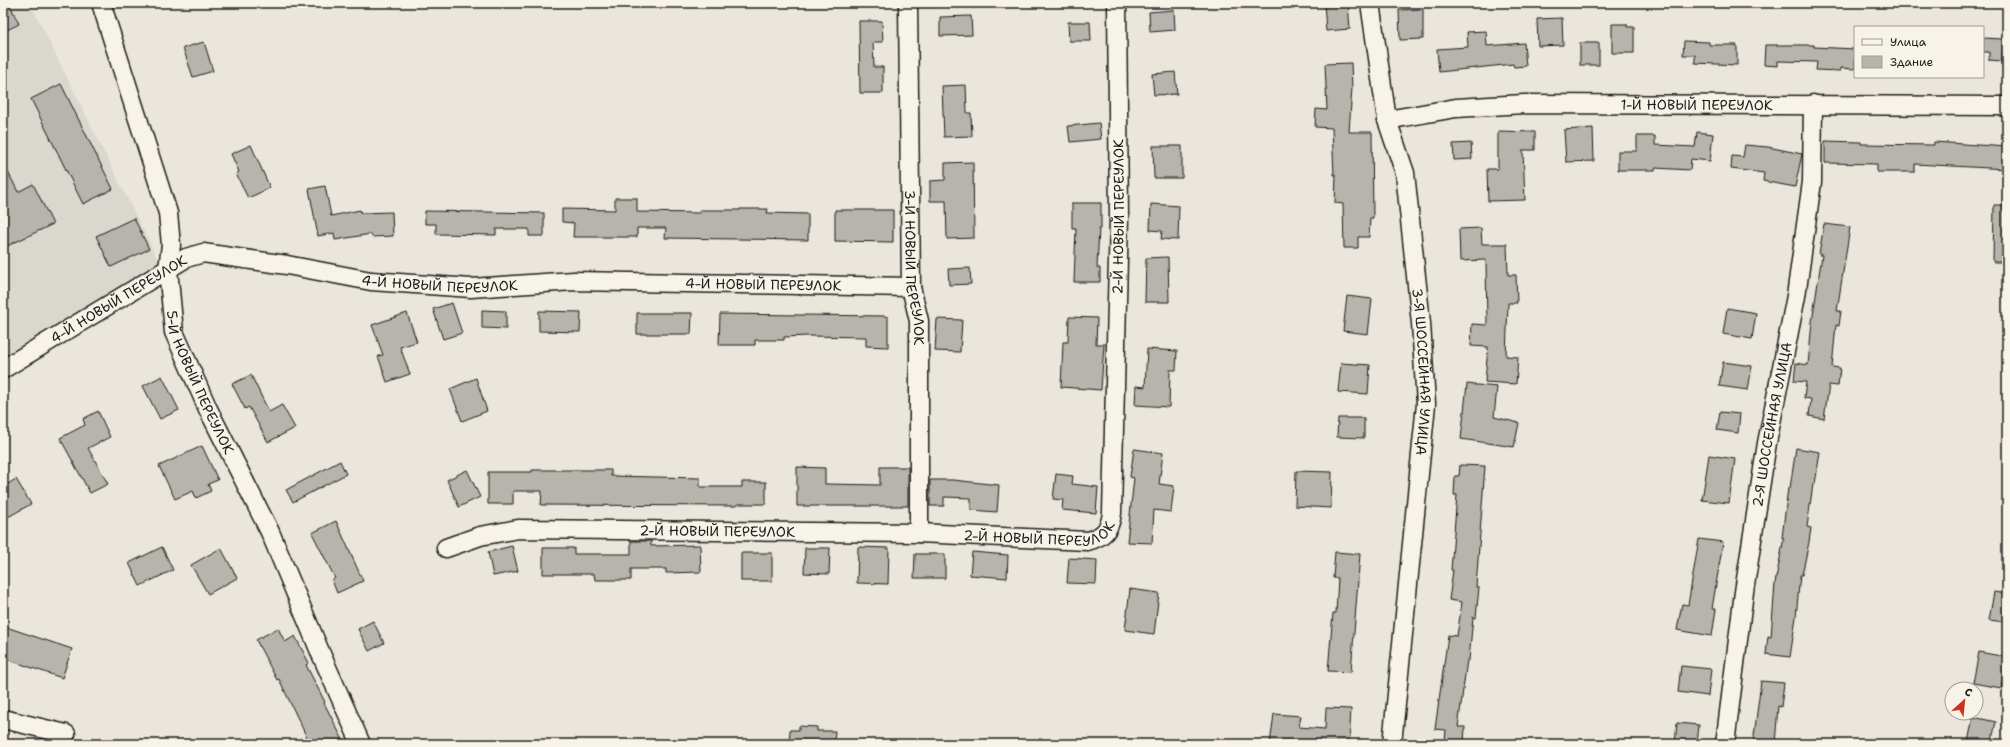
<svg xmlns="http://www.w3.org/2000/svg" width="2010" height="747" font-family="'Shantell Sans',sans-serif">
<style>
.built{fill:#dad7ce}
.building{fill:#b6b4ac;stroke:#1c1c1c}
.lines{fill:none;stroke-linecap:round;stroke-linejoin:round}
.minor-casing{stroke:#1c1c1c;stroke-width:21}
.minor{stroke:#f7f3e8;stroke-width:18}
.labels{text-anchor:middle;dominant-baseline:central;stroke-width:3;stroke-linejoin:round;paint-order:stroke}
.street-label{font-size:14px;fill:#1c1c1c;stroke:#f7f3e8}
</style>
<rect width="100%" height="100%" fill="#eae6dc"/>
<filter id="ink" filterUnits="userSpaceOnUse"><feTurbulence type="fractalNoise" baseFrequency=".025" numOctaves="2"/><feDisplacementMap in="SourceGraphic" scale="8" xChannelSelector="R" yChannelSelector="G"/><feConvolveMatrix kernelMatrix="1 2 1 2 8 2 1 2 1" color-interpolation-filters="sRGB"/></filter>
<g filter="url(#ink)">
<polygon class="built" points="3,3 30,3 160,264 3,356"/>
<g class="building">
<polygon points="3,3 9,3 19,24 3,32"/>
<polygon points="1324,3 1348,3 1350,29 1326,31"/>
<polygon points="1423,9 1423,39 1400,40 1399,10"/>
<polygon points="1174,10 1175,30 1150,32 1149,12"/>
<polygon points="971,16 972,35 940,36 940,17"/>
<polygon points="1562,18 1563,45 1538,46 1537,19"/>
<polygon points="859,21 882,21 883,42 873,42 874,67 883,67 883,93 860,93"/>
<polygon points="1068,22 1090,22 1091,41 1069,41"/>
<polygon points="1612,24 1627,24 1627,27 1634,27 1634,53 1612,53"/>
<polygon points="1486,31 1487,46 1524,43 1526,66 1514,67 1513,64 1439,72 1437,49 1468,47 1467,32"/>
<polygon points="1983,38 2003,39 2002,61 1989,60 1989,52 1983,52"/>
<polygon points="1684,41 1709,42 1709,45 1737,45 1737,65 1695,63 1695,55 1683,55"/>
<polygon points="204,42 213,71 193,77 183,48"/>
<rect x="1580" y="43" width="19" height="22"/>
<polygon points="1765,45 1814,45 1814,47 1855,49 1855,69 1840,68 1840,71 1816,70 1817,62 1778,61 1778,66 1764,65"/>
<polygon points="1351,63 1352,88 1349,132 1372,132 1373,218 1370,218 1369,237 1358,237 1358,248 1344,248 1343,204 1335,203 1336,175 1334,175 1332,128 1315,127 1316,109 1327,110 1325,64"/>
<polygon points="1175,72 1177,94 1154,95 1152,74"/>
<polygon points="61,84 113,189 83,204 31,99"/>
<polygon points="966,85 967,113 971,113 972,136 944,137 942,86"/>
<polygon points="1099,123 1101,139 1070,142 1068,126"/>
<polygon points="1593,128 1594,161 1566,162 1564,130"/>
<polygon points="1498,131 1535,132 1535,150 1523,150 1525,200 1488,201 1487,169 1498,169"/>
<polygon points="1697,132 1713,134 1710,161 1691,159 1690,170 1655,168 1655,170 1618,170 1618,151 1637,151 1637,136 1655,136 1655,145 1695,147"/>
<polygon points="1825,141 1861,142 1861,144 1934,145 1934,142 2007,147 2007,169 1915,164 1915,172 1877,172 1877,164 1825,163"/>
<polygon points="1471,143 1472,159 1454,160 1453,144"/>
<polygon points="251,145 270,188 248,198 236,174 239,172 231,154"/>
<polygon points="1745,145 1768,147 1802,154 1795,187 1763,181 1764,173 1731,169 1732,156 1743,157"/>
<polygon points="1153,146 1182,146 1182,178 1154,178"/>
<polygon points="3,162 18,192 33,184 53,224 3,248"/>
<polygon points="973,162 974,238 947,239 946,201 930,201 930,181 945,180 945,163"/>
<polygon points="325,186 331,216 360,210 361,213 392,212 393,236 372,237 371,234 335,240 334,233 318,236 309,189"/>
<polygon points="615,198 637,198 637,212 700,213 700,210 740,210 740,209 768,209 767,213 808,214 808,240 665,238 666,228 637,228 637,237 573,237 574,223 562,222 562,209 615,210"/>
<polygon points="1072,203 1101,203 1101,228 1099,228 1097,268 1100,268 1100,282 1074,282 1076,228 1072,228"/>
<polygon points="1151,204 1179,206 1178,240 1161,239 1162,231 1150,230"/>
<polygon points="1994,205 2007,205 2007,262 1993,262"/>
<polygon points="835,210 893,210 893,242 835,241"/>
<polygon points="425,211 544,213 544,236 529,236 529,229 496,229 496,235 436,234 436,224 425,224"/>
<polygon points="134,218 149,249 111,267 96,236"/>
<polygon points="1824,224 1850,227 1837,311 1841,311 1839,326 1836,325 1832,367 1840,368 1838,386 1829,385 1824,419 1809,416 1811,399 1804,398 1806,382 1794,381 1796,363 1808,365 1812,322 1822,255 1819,255"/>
<polygon points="1481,228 1482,244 1507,244 1508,275 1516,275 1517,303 1508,303 1506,356 1518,357 1516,384 1485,382 1488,347 1471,346 1472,324 1487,325 1486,260 1460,261 1459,229"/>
<polygon points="1168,257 1169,302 1145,302 1146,258"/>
<polygon points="970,268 971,284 949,285 948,269"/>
<polygon points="1347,296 1372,299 1368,334 1343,331"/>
<polygon points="452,303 462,333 443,339 433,309"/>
<polygon points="1727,308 1756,313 1752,339 1723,334"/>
<polygon points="482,310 506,311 506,329 482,328"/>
<polygon points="539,311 581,312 580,332 539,331"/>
<polygon points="407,313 417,342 400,347 410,374 387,382 378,356 383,355 372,325"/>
<polygon points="637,313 692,313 691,334 637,334"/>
<polygon points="720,314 884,316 888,317 888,347 866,346 866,337 807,336 784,337 784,340 755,340 755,345 719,345"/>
<polygon points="1069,317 1097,318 1096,344 1104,344 1101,390 1061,387 1063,342 1068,342"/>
<polygon points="937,319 962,320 960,352 935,351"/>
<polygon points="1147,349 1177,351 1176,370 1170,370 1169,407 1135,405 1136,386 1145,387"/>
<polygon points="1723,362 1752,366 1748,390 1719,386"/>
<polygon points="1341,363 1370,365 1368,394 1338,392"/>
<polygon points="251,375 269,412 282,405 295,428 268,442 249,407 245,409 232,384"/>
<polygon points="162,376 179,410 160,419 143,386"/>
<polygon points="476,378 487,411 462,421 450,389"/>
<polygon points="1467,384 1497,387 1494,417 1519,423 1514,447 1461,439"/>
<polygon points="98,411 110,437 88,448 108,484 90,493 60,438 85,425 83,419"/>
<polygon points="1720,412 1740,414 1738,433 1717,430"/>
<polygon points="1338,418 1364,418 1364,438 1337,437"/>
<polygon points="202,446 218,480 208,484 211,491 196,498 193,491 175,499 159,466"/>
<polygon points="1796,448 1820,452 1815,484 1813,484 1807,527 1811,528 1809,542 1802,575 1800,575 1796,617 1790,657 1766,654 1768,636 1771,637 1775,583 1784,538 1782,538 1788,488 1790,488"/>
<polygon points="1134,449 1163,453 1159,484 1174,486 1171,512 1154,510 1152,543 1127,542 1134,478 1130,477"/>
<polygon points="1709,455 1735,459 1729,503 1702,500"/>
<polygon points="340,461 346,474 293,502 286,490"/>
<polygon points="1460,465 1485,466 1476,587 1479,587 1476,618 1473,617 1469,660 1467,660 1458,727 1465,727 1464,743 1445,740 1446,730 1435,729 1448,635 1457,636 1462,602 1449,600 1453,570 1451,570 1457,495 1454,495 1455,476 1459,476"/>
<polygon points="797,467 825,468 825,484 880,485 880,467 908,467 908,506 797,506"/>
<polygon points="467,470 480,497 459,507 447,480"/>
<polygon points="532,470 611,470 611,476 700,478 700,487 742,487 742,482 766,482 766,504 737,504 737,506 541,505 542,491 513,491 513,504 488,504 488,472 532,472"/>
<polygon points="1296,471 1332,472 1331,508 1295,506"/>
<polygon points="1056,474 1073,476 1072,484 1098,487 1096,513 1062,510 1063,500 1053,499"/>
<polygon points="16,479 31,504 8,517 3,510 3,487"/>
<polygon points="930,480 953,480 999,485 997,512 971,510 971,498 944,497 944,506 930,506"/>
<polygon points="336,521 363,581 337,593 332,580 335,578 312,533"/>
<polygon points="1699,539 1723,542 1712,609 1716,609 1712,636 1677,630 1682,604 1688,605"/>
<polygon points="631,541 651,541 651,546 700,545 701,572 666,573 666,569 631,569 631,580 595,580 594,574 543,574 543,548 574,548 574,554 631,554"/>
<polygon points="512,546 518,571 493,576 488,552"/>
<polygon points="162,547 173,570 140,586 129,563"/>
<polygon points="858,547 889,548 888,584 857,583"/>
<polygon points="221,548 237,578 208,594 191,565"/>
<polygon points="805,548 830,548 829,574 804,573"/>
<polygon points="972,552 1008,555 1007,578 970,575"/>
<polygon points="1335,552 1360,554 1351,672 1328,671 1333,613 1336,613 1338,578 1333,578"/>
<rect x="741" y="553" width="31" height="28"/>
<polygon points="915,554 945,554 945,578 914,578"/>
<polygon points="1069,558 1097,560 1096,584 1067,583"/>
<polygon points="1130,589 1159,593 1154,634 1125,630"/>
<polygon points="1994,592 2007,594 2007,613 2006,613 2004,622 1989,620"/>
<polygon points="373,621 384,643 369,651 358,629"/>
<polygon points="3,626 72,649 62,678 3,658"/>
<polygon points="278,628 285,642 295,636 309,663 306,665 325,702 324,703 345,744 310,744 279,679 277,680 256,640"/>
<polygon points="1979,652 2006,657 2001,688 1973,683"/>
<polygon points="1681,666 1711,669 1708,696 1678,692"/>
<polygon points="1761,681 1784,683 1781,707 1778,706 1775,744 1753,744"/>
<polygon points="1326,708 1351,709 1349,744 1270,744 1274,714 1301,716 1299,727 1325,729"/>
<polygon points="1973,717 1996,722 1991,744 1968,742"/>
<polygon points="1677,723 1699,725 1697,744 1675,744"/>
<polygon points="799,726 817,727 817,731 835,731 834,744 789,744 790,730 799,730"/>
</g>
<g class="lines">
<defs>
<g id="minor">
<path id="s1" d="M101 3 168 213 171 245 168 269 174 332 208 409 270 532 321 654 361 744"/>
<path id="s2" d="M908 3 911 287 919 321V533"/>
<path id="s3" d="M1370 3 1387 120 1405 173 1421 323 1426 404 1392 744"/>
<path id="s4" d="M1387 120 1456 108 1524 104 2007 106"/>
<path id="s5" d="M3 369 186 258 203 253 287 265 371 281 471 288 574 281 911 287"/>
<path id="s6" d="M446 548 480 536 518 529 919 533 1087 541C1103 537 1110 530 1112 513L1119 217 1117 3"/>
<polyline points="3,719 66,734"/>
<path id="s7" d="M1725 744 1744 592 1767 443 1796 296 1812 182 1813 104"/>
</g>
</defs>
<use href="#minor" class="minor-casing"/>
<use href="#minor" class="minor"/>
</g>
</g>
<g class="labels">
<g class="street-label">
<text stroke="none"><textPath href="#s4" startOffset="311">1-Й НОВЫЙ ПЕРЕУЛОК</textPath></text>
<text stroke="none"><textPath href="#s6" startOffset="981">2-Й НОВЫЙ ПЕРЕУЛОК</textPath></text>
<text stroke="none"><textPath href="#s2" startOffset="265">3-Й НОВЫЙ ПЕРЕУЛОК</textPath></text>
<text stroke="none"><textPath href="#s5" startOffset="471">4-Й НОВЫЙ ПЕРЕУЛОК</textPath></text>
<text stroke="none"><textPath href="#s5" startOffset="795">4-Й НОВЫЙ ПЕРЕУЛОК</textPath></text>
<text stroke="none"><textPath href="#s5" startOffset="135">4-Й НОВЫЙ ПЕРЕУЛОК</textPath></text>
<text stroke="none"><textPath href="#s3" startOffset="374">3-Я ШОССЕЙНАЯ УЛИЦА</textPath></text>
<text stroke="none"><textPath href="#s1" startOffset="396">5-Й НОВЫЙ ПЕРЕУЛОК</textPath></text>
<text stroke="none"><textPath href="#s7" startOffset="323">2-Я ШОССЕЙНАЯ УЛИЦА</textPath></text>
<text stroke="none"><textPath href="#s6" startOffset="598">2-Й НОВЫЙ ПЕРЕУЛОК</textPath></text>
<text stroke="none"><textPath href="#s6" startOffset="274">2-Й НОВЫЙ ПЕРЕУЛОК</textPath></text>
</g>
</g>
<rect width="2010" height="747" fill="none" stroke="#f7f3e8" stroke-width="16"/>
<rect x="8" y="8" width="1994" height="731" fill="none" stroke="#1c1c1c" stroke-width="1.5" filter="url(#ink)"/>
<rect x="1854" y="26" width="130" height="52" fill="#f7f3e8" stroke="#9f9d96"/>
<rect x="1862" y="39" width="20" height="6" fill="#f7f3e8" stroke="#9f9d96"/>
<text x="1890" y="46" font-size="12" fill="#1c1c1c">Улица</text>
<rect x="1862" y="56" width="20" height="12" fill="#b6b4ac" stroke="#9f9d96"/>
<text x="1890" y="66" font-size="12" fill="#1c1c1c">Здание</text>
<g transform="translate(1964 701) rotate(27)"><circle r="19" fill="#f7f3e8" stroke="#9f9d96"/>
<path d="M0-3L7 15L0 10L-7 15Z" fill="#c8321e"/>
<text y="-6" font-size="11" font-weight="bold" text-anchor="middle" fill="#1c1c1c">С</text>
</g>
</svg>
